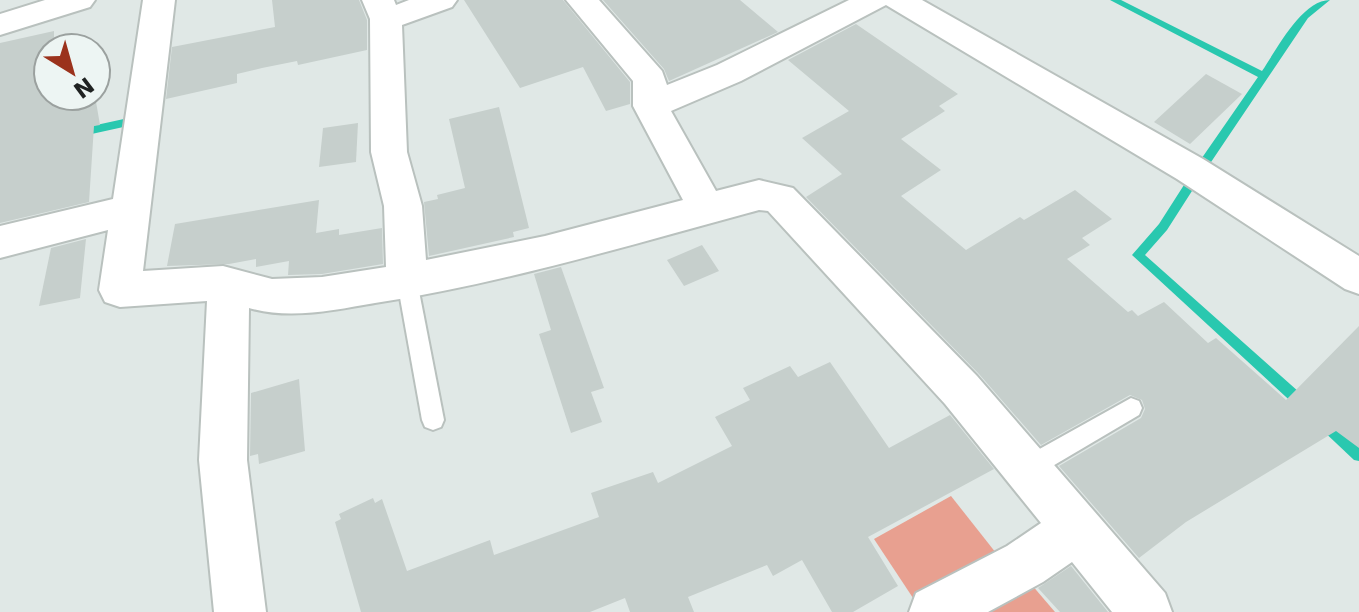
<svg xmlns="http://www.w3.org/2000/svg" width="1359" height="612" font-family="'DejaVu Sans',sans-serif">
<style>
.green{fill:#e8a090}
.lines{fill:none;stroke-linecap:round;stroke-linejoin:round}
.stream{fill:#29c8af;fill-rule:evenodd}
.building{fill:#c6cfcc}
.lane-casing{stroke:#b9c1be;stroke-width:4}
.street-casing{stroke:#b9c1be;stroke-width:4}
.lane{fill:#fff;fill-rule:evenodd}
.street{fill:#fff;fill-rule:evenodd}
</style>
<rect width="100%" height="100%" fill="#e0e8e6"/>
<g class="green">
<polygon points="951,496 996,553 913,598 874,539"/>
<polygon points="1025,577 1055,612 963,612"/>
</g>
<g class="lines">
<g class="stream">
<path d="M1110 0H1121L1262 71C1277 49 1302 0 1330 0L1308 18 1205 171H1197L1196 168 1197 165 1258 77Z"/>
<polygon points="133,117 138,121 137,124 78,137 73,133 78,129"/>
<polygon points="1195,173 1199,174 1200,177 1199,180 1167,230 1145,255 1308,400 1309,404 1308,408 1303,410 1298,408 1132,255 1159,224 1191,174"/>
<polygon points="1323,416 1328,418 1359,446 1359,461 1354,460 1318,426 1316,422 1318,418"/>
</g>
</g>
<g class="building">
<polygon points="272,0 359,0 367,20 367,50 298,65 297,61 262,68 237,74 237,83 166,99 172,47 275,27"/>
<polygon points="464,0 563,0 630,82 630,104 606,111 583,67 520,88"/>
<polygon points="603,0 740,0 778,32 669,81 664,69"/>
<polygon points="856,24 958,94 939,106 945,111 901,139 941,170 901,196 966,250 1020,217 1024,220 1075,190 1112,219 1082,238 1090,245 1067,259 1128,312 1132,310 1138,316 1164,302 1208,343 1216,338 1286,400 1359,326 1359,448 1336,431 1186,522 1139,558 1059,466 1141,418 1145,409 1142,400 1130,395 1041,445 979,374 806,197 842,174 802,138 849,111 788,60"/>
<polygon points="54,31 54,48 48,48 48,96 95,96 100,125 94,126 89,202 0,223 0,43"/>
<polygon points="1206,74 1242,94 1190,144 1154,122"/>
<polygon points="499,107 529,228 513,232 514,237 429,256 424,202 438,199 437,195 465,188 449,119"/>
<polygon points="358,123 356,162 319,167 323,128"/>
<polygon points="319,200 316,233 339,229 339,235 382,228 383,264 322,274 288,275 289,261 256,267 256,259 229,264 167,266 175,224"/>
<polygon points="86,239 80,298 39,306 51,248"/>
<polygon points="702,245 719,271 684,286 667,260"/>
<polygon points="561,267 604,388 591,392 602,422 571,433 539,334 551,330 534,274"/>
<polygon points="830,362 889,448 950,415 994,469 868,537 898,586 853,612 832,612 802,560 773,576 767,565 688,597 694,612 630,612 625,598 590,612 361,612 335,522 341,519 339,514 373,498 375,503 382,499 407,571 490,540 494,555 599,517 591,493 653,472 658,483 732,446 715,417 750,400 743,388 790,366 798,377"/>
<polygon points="299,379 305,451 259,464 258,454 250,456 251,393"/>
<polygon points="1071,566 1108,612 1060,612 1038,588"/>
</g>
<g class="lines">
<defs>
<g id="lane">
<polygon points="407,273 414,275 417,281 444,420 441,427 433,430 425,427 422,420 397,281 400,275"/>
<polygon points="1131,398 1139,401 1142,408 1139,415 1034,477 1026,480 1018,477 1015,469 1018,461"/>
</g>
<g id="street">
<polygon points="45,0 95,0 90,7 0,35 0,14"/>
<path d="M143 0H175L143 271 223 266 272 279 322 277 386 267 384 206 371 152 370 19 362 0H394L396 5 409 0H457L452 7 402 25 407 152 422 206 426 260 545 236 683 200 633 106V81L566 0H599L662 71 667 85 717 65 849 0H922L1203 159 1359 256V294L1345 289 1177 179 886 5 741 81 671 111 716 191 759 180 793 188 977 376 1165 593 1172 612H1112L1072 562 1043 582 988 612H909L916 593 1007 546 1041 523 945 404 768 211 759 210C633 244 505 283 375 303 334 310 290 320 249 308L247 460 266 612H214L199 460 207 301 120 307 105 302 99 290 108 230 0 258V226L113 199Z"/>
</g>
</defs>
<use href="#lane" class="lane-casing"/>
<use href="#street" class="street-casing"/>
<use href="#lane" class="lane"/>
<use href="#street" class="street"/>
</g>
<g transform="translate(72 72) rotate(143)"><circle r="38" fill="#edf5f3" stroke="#9ba19f" stroke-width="2"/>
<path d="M0-6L14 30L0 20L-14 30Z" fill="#9b321c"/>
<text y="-12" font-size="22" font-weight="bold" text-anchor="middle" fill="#1f2221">N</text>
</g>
</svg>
